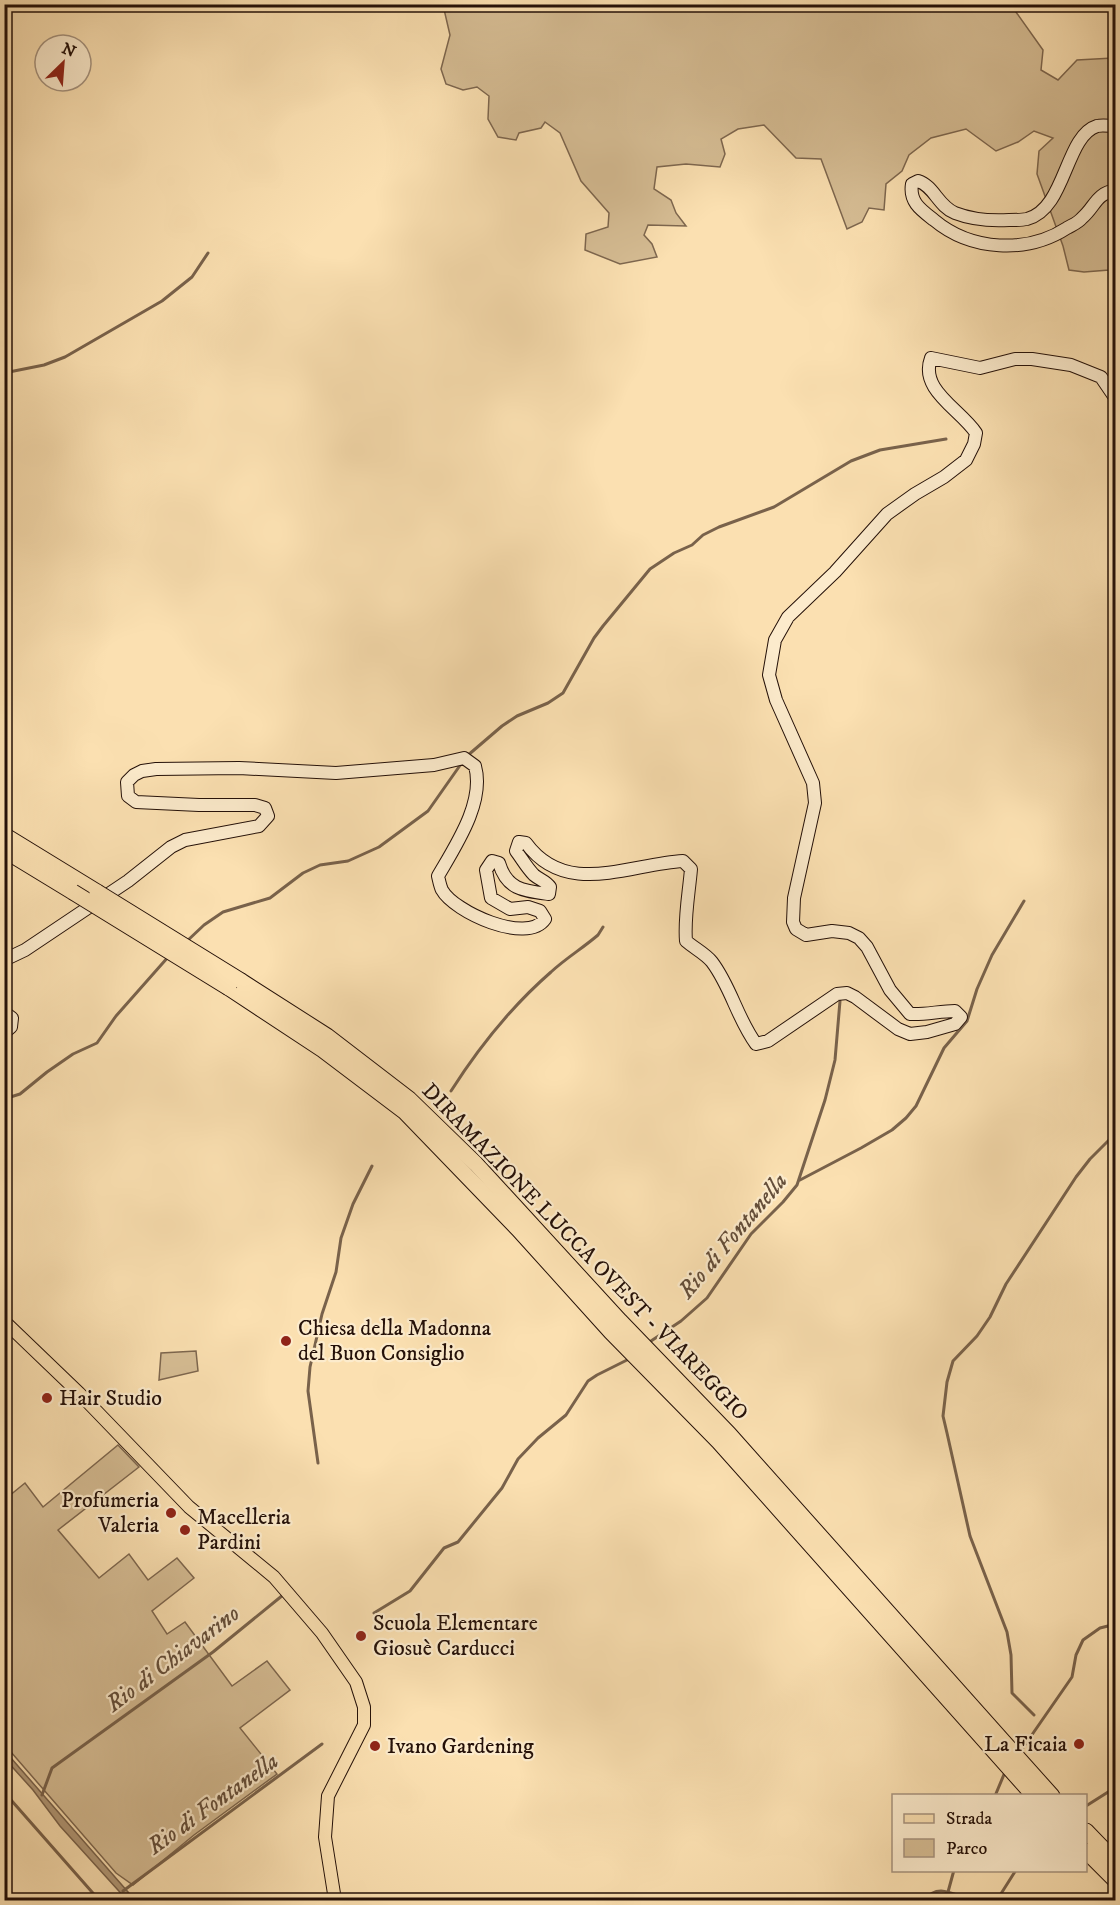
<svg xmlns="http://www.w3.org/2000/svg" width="1120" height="1905" font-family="'IM FELL DW Pica',serif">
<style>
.green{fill:#d6bd94;stroke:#7d664e;stroke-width:1.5}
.water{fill:#b29978;stroke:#79624b;stroke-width:1.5}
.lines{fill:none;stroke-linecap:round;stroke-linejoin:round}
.stream{stroke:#79624b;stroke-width:3}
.secondary-casing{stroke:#241008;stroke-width:14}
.primary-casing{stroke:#241008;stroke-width:14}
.highway-casing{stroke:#241008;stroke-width:17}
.secondary{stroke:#fcebcc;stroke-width:12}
.primary{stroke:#fbe0b1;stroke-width:12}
.highway{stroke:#fbe0b1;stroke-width:15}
.highway-bridge-casing{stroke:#241008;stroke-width:17;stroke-linecap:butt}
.highway-bridge{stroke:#fbe0b1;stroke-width:15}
.poi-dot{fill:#8f2418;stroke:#fcebcc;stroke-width:2}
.labels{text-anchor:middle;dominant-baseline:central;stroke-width:4.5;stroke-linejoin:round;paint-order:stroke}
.street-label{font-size:22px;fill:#241008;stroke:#fcebcc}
.poi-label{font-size:22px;fill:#241008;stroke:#fcebcc;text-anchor:start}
.water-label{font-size:24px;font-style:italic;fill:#644e3a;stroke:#fcebcc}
</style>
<rect width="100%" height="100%" fill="#fbe0b1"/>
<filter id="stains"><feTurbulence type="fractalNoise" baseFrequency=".00333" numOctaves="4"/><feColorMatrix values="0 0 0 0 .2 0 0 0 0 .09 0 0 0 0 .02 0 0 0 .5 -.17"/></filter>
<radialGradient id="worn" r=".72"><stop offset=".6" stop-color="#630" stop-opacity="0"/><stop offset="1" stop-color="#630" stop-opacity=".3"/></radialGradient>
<g class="green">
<polygon points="443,5 1011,5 1043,50 1041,70 1058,80 1077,60 1113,58 1115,60 1115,252 1109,270 1084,272 1069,270 1063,246 1037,174 1039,151 1053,138 1034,131 1018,142 996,151 966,129 931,138 909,155 902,171 886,184 884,210 869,208 862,222 847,229 821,159 796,158 764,125 738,129 721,139 725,154 720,167 686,164 657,167 654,189 671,200 676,213 686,226 648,225 644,235 652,244 657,257 620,264 585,250 586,234 608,227 609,213 581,181 560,133 545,122 541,128 519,133 516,140 498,137 488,119 489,96 477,87 463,90 446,84 441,69 450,35"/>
<polygon points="196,1351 198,1371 159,1380 161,1353"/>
<polygon points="118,1445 139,1467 58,1530 99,1578 129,1554 148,1580 177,1558 194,1578 152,1611 167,1634 185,1622 232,1686 267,1661 290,1690 240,1728 277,1774 194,1835 133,1885 116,1873 4,1744 5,1492 9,1496 25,1483 43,1507"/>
</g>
<polygon class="water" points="4,1750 135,1900 127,1900 60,1826 33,1790 5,1759"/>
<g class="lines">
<g class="stream">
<polyline points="4,373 44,365 65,357 162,301 192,277 208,253"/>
<polyline points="467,756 502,726 517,716 548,703 563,693 594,638 603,626 650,569 674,553 692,545 703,535 719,527 774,507 851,461 880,450 946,439"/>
<polyline points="186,942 204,925 223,912 270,898 303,873 320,865 348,861 379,847 428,811 461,764"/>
<path d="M451 1091C479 1047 512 1006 551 972 566 958 583 948 598 935L603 927"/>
<polyline points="4,1099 20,1094 47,1072 73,1054 97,1043 116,1016 169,956"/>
<polyline points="800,1180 861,1148 892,1130 906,1118 916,1106 944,1048 967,1021 977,989 992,955 1024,901"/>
<polyline points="648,1343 681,1321 707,1298 751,1234 783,1202 797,1185 825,1100 835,1060 840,1001"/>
<polyline points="318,1463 308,1391 310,1367 322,1314 336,1272 341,1238 353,1204 372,1166"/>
<polyline points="374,1613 410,1591 444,1548 458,1542 502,1488 518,1459 538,1438 566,1415 588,1381 597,1375 629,1359"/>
<polyline points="1034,1715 1012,1693 1011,1655 1007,1632 970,1536 947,1433 943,1416 947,1382 953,1361 977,1336 990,1317 1006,1284 1076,1177 1090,1159 1116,1133"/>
<polyline points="1020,1752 1072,1677 1076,1655 1083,1640 1100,1628 1116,1624"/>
<polyline points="4,1792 99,1900"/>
<polyline points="42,1795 52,1768 213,1652 283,1595"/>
<polyline points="995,1796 1005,1772"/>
<polyline points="1086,1806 1116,1787"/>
<polyline points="123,1891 322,1744"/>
<polyline points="948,1892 954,1870"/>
<path d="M924 1900C938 1883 952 1894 970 1900"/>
<polyline points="997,1900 1016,1870"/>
</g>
<defs>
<g id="secondary">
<path d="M1116 126C1110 126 1102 125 1097 126 1065 136 1066 209 1027 219 1022 220 1015 220 1009 220 991 221 973 220 955 213 938 206 934 186 918 181L912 184C909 202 921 210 934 220 971 251 1027 254 1067 228 1072 225 1078 223 1082 218 1096 206 1095 194 1116 190"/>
<path d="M4 960 25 950 128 881 171 847 185 840 259 826 268 816 265 808 255 805H199L136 802 128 796 127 782 134 775 142 771 156 769 239 768 336 773 434 765 464 758 475 766C485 802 456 845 438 876 439 880 440 886 442 890 454 912 527 945 545 919L540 911 528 907 510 909 491 898 486 870 492 861 499 863C507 890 524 891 549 894L550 887C546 881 540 880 534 875 527 868 522 859 516 851L519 842 526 843C566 898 629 864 683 861L691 869C689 893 684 918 686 941 694 948 706 954 712 962 731 987 737 1018 756 1044L768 1041 837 994 847 993 855 997 898 1029 910 1034 927 1032 955 1024 961 1017 955 1011C940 1011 925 1015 910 1014L890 990 867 947 859 938 849 933 832 931 806 935 796 929 793 922 794 898 815 803 813 783 776 700 769 675 775 640 788 617 835 572 887 514 915 494 944 477 966 460 974 444 976 433C960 409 919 390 931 358L980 368 1015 359H1032L1071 365 1101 377 1116 399"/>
<polyline points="4,1012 12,1018 11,1027 4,1033"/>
</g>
<polyline id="primary" points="4,1321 79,1393 189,1507 274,1577 322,1633 356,1682 364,1707 364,1725 328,1796 325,1837 335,1900"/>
<g id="highway">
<polyline points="4,835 97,892"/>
<polyline points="4,850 73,892"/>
<polyline points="241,981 327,1036 409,1099 476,1164 620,1321 729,1434 1052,1796"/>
<polyline points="229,988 323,1050 405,1112 518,1229 611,1332 719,1442 1034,1796"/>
<polyline points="1086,1831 1116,1862"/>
<polyline points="1086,1851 1116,1881"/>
</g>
</defs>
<use href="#secondary" class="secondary-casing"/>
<use href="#primary" class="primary-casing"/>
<use href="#highway" class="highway-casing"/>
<use href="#secondary" class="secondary"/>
<use href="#primary" class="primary"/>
<use href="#highway" class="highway"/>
<defs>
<g id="highway-bridge">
<polyline points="73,892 229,988"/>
<polyline points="97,892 241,981"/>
</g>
</defs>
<use href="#highway-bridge" class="highway-bridge-casing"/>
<use href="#highway-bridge" class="highway-bridge"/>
</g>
<g class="poi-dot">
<circle cx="286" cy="1341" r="6"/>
<circle cx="47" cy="1398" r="6"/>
<circle cx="171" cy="1513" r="6"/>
<circle cx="185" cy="1530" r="6"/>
<circle cx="361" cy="1636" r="6"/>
<circle cx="1079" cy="1744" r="6"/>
<circle cx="375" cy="1746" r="6"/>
</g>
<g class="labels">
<g class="street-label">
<text transform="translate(585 1252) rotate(46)">DIRAMAZIONE LUCCA OVEST - VIAREGGIO</text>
</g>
<g class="poi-label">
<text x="298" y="1328">Chiesa della Madonna<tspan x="298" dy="25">del Buon Consiglio</tspan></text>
<text x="59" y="1398">Hair Studio</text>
<text x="159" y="1500" text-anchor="end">Profumeria<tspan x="159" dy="25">Valeria</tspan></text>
<text x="197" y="1517">Macelleria<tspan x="197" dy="25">Pardini</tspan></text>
<text x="373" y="1623">Scuola Elementare<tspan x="373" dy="25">Giosuè Carducci</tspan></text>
<text x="1067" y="1744" text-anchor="end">La Ficaia</text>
<text x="387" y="1746">Ivano Gardening</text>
</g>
<g class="water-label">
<text transform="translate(733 1236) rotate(-50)">Rio di Fontanella</text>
<text transform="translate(173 1659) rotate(-37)">Rio di Chiavarino</text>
<text transform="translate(213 1804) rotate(-36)">Rio di Fontanella</text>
</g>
</g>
<rect width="1120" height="1905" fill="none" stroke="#fbe0b1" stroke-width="24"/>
<rect x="6" y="6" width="1108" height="1893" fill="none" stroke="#241008" stroke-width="3"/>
<rect x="12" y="12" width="1096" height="1881" fill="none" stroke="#241008" stroke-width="1.5"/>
<rect x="892" y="1794" width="195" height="78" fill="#fcebcc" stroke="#a6937e" stroke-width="1.5"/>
<rect x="904" y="1814" width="30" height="9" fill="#fbe0b1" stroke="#a6937e" stroke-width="1.5"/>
<text x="946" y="1824" font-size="18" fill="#241008">Strada</text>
<rect x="904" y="1839" width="30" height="18" fill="#d6bd94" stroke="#a6937e" stroke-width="1.5"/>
<text x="946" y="1854" font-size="18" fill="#241008">Parco</text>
<g transform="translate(63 63) rotate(25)"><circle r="28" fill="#fcebcc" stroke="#a6937e" stroke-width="1.5"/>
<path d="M0-4.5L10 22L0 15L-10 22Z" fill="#8f2418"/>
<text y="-9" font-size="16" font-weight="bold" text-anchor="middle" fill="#241008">N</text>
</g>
<rect width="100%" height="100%" filter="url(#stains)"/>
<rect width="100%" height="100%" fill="url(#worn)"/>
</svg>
